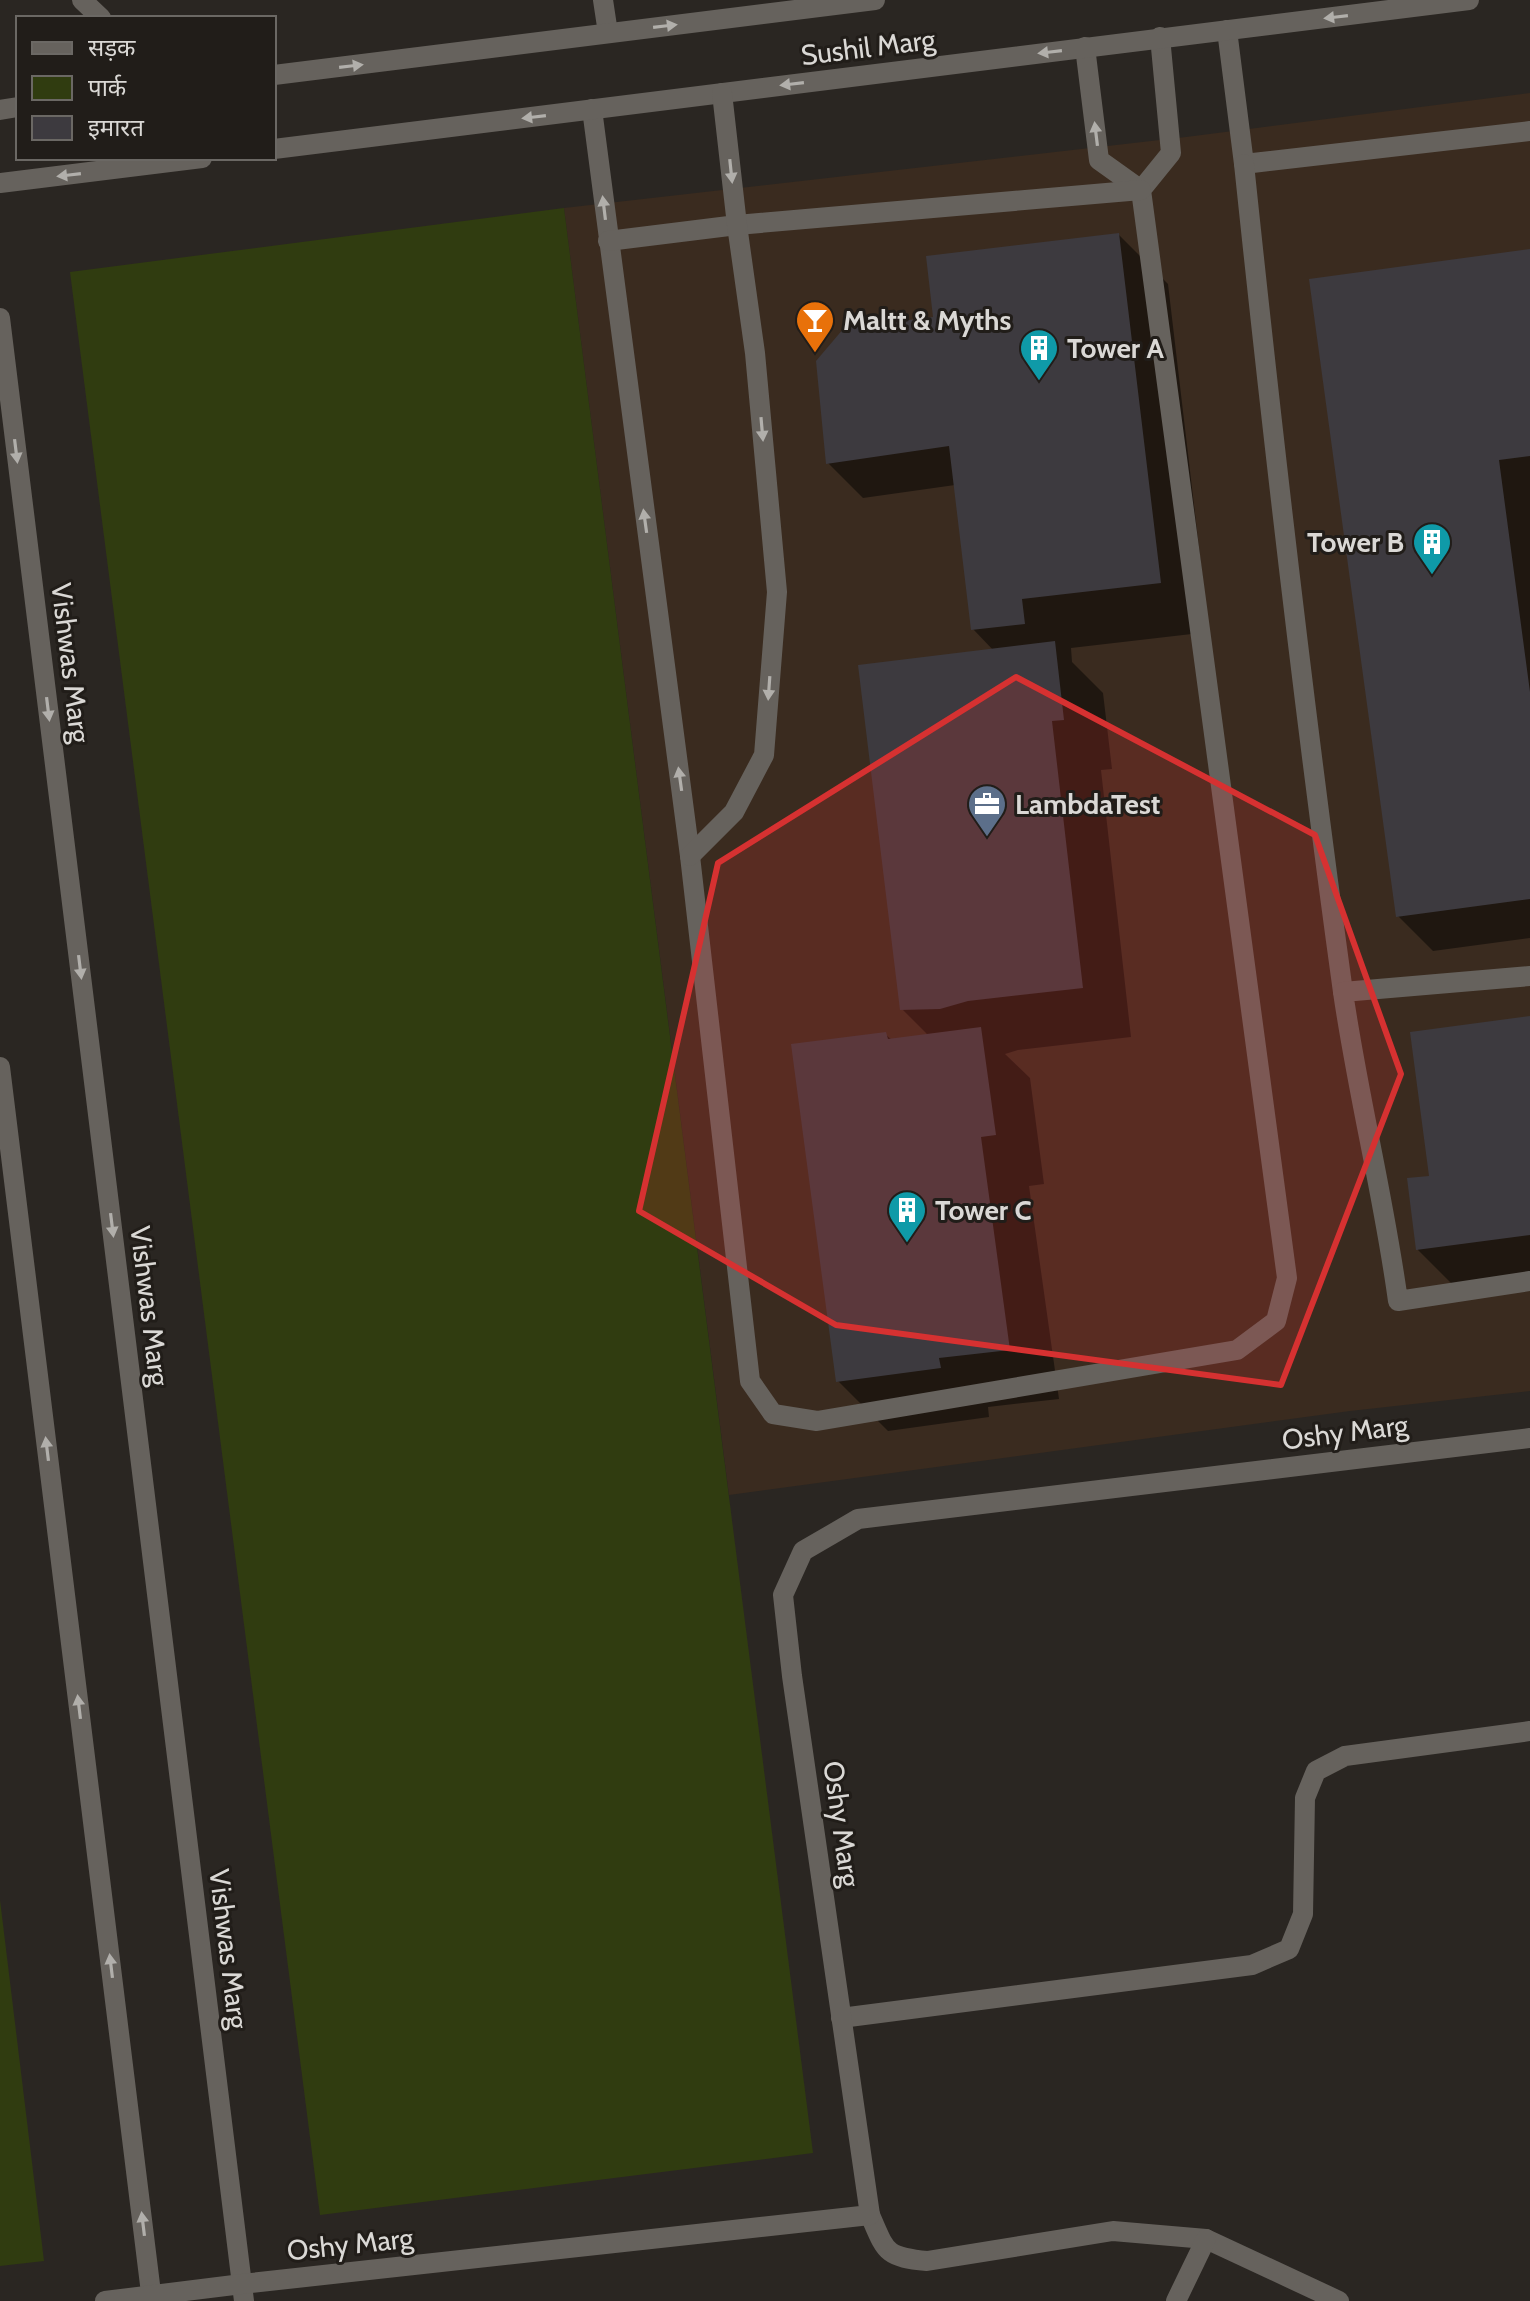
<svg xmlns="http://www.w3.org/2000/svg" width="1530" height="2301" font-family="Cabin,'Noto Sans Devanagari',sans-serif">
<style>
.commercial{fill:#3a2b1f}
.green{fill:#303c10}
.shadow{fill:#0007}
.building{fill:#3d3a3f}
.lines{fill:none;stroke-linecap:round;stroke-linejoin:round}
.minor{stroke:#66625d;stroke-width:20}
.oneway{fill:#b1afab}
.marked{fill:#d63131;fill-opacity:0.2;stroke:#d63131;stroke-width:6;stroke-linejoin:round}
.labels{text-anchor:middle;dominant-baseline:central;stroke-width:6;stroke-linejoin:round;paint-order:stroke}
.street-label{font-size:28px;fill:#dad8d5;stroke:#211d19}
.poi-label{font-size:28px;font-weight:bold;fill:#dad8d5;stroke:#211d19;text-anchor:start}
</style>
<rect width="100%" height="100%" fill="#2a2622"/>
<polygon class="commercial" points="1530,93 1530,1391 1350,1411 729,1495 564,208 1186,137"/>
<g class="green">
<polygon points="564,208 813,2153 320,2215 70,272"/>
<polygon points="0,1900 44,2261 0,2266"/>
</g>
<g class="shadow">
<polygon points="1119,235 1168,284 1209,632 1071,648 1072,662 1103,693 1112,769 1101,770 1131,1037 1018,1050 1005,1054 1030,1078 1044,1184 1029,1186 1059,1399 988,1407 989,1417 888,1431 838,1381 885,1034 892,1040 929,1036 902,1009 994,651 973,629 955,485 863,498 828,463 932,319"/>
<polygon points="1530,251 1530,938 1433,951 1398,916"/>
<polygon points="1530,1018 1530,1274 1453,1285 1418,1250 1431,1178"/>
</g>
<g class="building">
<polygon points="1119,233 1161,583 1022,599 1025,624 971,630 949,446 826,464 816,361 844,328 933,317 926,256"/>
<polygon points="1530,249 1530,456 1499,460 1530,692 1530,899 1396,917 1309,279"/>
<polygon points="1055,641 1064,720 1052,721 1083,988 968,1001 940,1009 900,1010 858,665"/>
<polygon points="1530,1016 1530,1235 1416,1250 1407,1178 1429,1176 1410,1032"/>
<polygon points="981,1027 996,1135 981,1137 1010,1350 939,1358 941,1368 836,1382 791,1044 886,1032 888,1039"/>
</g>
<g class="lines">
<g class="minor">
<polyline points="82,0 101,18"/>
<polyline points="603,0 608,33"/>
<polyline points="1227,30 1244,164 1530,131"/>
<polyline points="1085,47 1099,160 1141,190"/>
<polyline points="274,75 875,0"/>
<polyline points="592,109 690,856 750,1381 773,1414 817,1421 1237,1350 1276,1321 1287,1278 1141,190 1171,153 1160,37"/>
<polyline points="0,110 18,107"/>
<polyline points="274,149 1469,0"/>
<path d="M1244 164C1273 441 1305 717 1343 992"/>
<polyline points="0,183 202,158"/>
<polyline points="608,241 737,225 1141,190"/>
<polyline points="0,318 244,2301"/>
<polyline points="690,856 734,812 764,755 777,592 755,353 737,225 722,93"/>
<path d="M1530 976 1343 992C1358 1096 1384 1197 1398 1301L1530 1281"/>
<polyline points="0,1067 152,2301"/>
<polyline points="841,2018 1252,1965 1289,1949 1303,1914 1305,1798 1316,1771 1345,1756 1530,1731"/>
<path d="M870 2215C886 2252 885 2257 927 2261L1113 2231 1206 2239 1339 2301"/>
<polyline points="105,2301 242,2284 870,2215 792,1676 783,1595 803,1551 858,1519 1530,1438"/>
<polyline points="1176,2301 1206,2239"/>
</g>
</g>
<defs><path id="oneway-solid" d="M-6-.8H1V-3.2L6.5 0L1 3.2V.8H-6Z" transform="scale(2)"/></defs>
<g class="oneway">
<use href="#oneway-solid" transform="translate(1336 17) rotate(173)"/>
<use href="#oneway-solid" transform="translate(665 26) rotate(-7)"/>
<use href="#oneway-solid" transform="translate(1050 52) rotate(173)"/>
<use href="#oneway-solid" transform="translate(351 66) rotate(-7)"/>
<use href="#oneway-solid" transform="translate(792 84) rotate(173)"/>
<use href="#oneway-solid" transform="translate(534 117) rotate(173)"/>
<use href="#oneway-solid" transform="translate(1096 134) rotate(-97)"/>
<use href="#oneway-solid" transform="translate(731 171) rotate(84)"/>
<use href="#oneway-solid" transform="translate(69 175) rotate(173)"/>
<use href="#oneway-solid" transform="translate(604 208) rotate(-97)"/>
<use href="#oneway-solid" transform="translate(762 429) rotate(85)"/>
<use href="#oneway-solid" transform="translate(16 451) rotate(83)"/>
<use href="#oneway-solid" transform="translate(645 521) rotate(-98)"/>
<use href="#oneway-solid" transform="translate(769 688) rotate(94)"/>
<use href="#oneway-solid" transform="translate(48 709) rotate(83)"/>
<use href="#oneway-solid" transform="translate(680 779) rotate(-98)"/>
<use href="#oneway-solid" transform="translate(80 967) rotate(83)"/>
<use href="#oneway-solid" transform="translate(112 1225) rotate(83)"/>
<use href="#oneway-solid" transform="translate(47 1449) rotate(-97)"/>
<use href="#oneway-solid" transform="translate(79 1707) rotate(-97)"/>
<use href="#oneway-solid" transform="translate(111 1966) rotate(-97)"/>
<use href="#oneway-solid" transform="translate(143 2224) rotate(-97)"/>
</g>
<path class="marked" d="M1016 677 1315 835 1401 1074 1281 1385 836 1325 639 1211 718 863Z"/>
<defs>
<symbol id="bar-pin" viewBox="-11 -11 22 30"><path d="M0 17L-7.5 6A9.5 9.5 0 1 1 7.5 6Z" fill="#e8710a" stroke="#211d19"/><path d="M-6-5H6L.8 .8V4.5H3.5V6h-7V4.5H-.8V.8Z" fill="#fff"/></symbol>
<symbol id="building-pin" viewBox="-11 -11 22 30"><path d="M0 17L-7.5 6A9.5 9.5 0 1 1 7.5 6Z" fill="#0f9aa8" stroke="#211d19"/><path d="M-4-6H4V6H1V3H-1V6H-4ZM-2.5-4.3h1.7v1.8h-1.7ZM.8-4.3h1.7v1.8H.8ZM-2.5-1h1.7V.8h-1.7ZM.8-1h1.7V.8H.8Z" fill="#fff"/></symbol>
<symbol id="office-pin" viewBox="-11 -11 22 30"><path d="M0 17L-7.5 6A9.5 9.5 0 1 1 7.5 6Z" fill="#5c6f8a" stroke="#211d19"/><path d="M-6-3h4V-5.5h4V-3h4V5H-6ZM-1-4.5V-3h2v-1.5ZM-6 0V1H6V0Z" fill="#fff"/></symbol>
</defs>
<g fill-rule="evenodd">
<use href="#bar-pin" x="793" y="298" width="44" height="60"/>
<use href="#building-pin" x="1017" y="326" width="44" height="60"/>
<use href="#building-pin" x="1410" y="520" width="44" height="60"/>
<use href="#office-pin" x="965" y="782" width="44" height="60"/>
<use href="#building-pin" x="885" y="1188" width="44" height="60"/>
</g>
<g class="labels">
<g class="street-label">
<text transform="translate(868 47) rotate(-7)">Sushil Marg</text>
<text transform="translate(71 663) rotate(83)">Vishwas Marg</text>
<text transform="translate(150 1306) rotate(83)">Vishwas Marg</text>
<text transform="translate(1345 1432) rotate(-7)">Oshy Marg</text>
<text transform="translate(842 1824) rotate(82)">Oshy Marg</text>
<text transform="translate(229 1949) rotate(83)">Vishwas Marg</text>
<text transform="translate(350 2244) rotate(-6)">Oshy Marg</text>
</g>
<g class="poi-label">
<text x="843" y="320">Maltt &amp; Myths</text>
<text x="1067" y="348">Tower A</text>
<text x="1404" y="542" text-anchor="end">Tower B</text>
<text x="1015" y="804">LambdaTest</text>
<text x="935" y="1210">Tower C</text>
</g>
</g>
<rect x="16" y="16" width="260" height="144" fill="#211d19" stroke="#6b6864" stroke-width="2"/>
<rect x="32" y="42" width="40" height="12" fill="#66625d" stroke="#6b6864" stroke-width="2"/>
<text x="88" y="56" font-size="24" fill="#dad8d5">सड़क</text>
<rect x="32" y="76" width="40" height="24" fill="#303c10" stroke="#6b6864" stroke-width="2"/>
<text x="88" y="96" font-size="24" fill="#dad8d5">पार्क</text>
<rect x="32" y="116" width="40" height="24" fill="#3d3a3f" stroke="#6b6864" stroke-width="2"/>
<text x="88" y="136" font-size="24" fill="#dad8d5">इमारत</text>
</svg>
